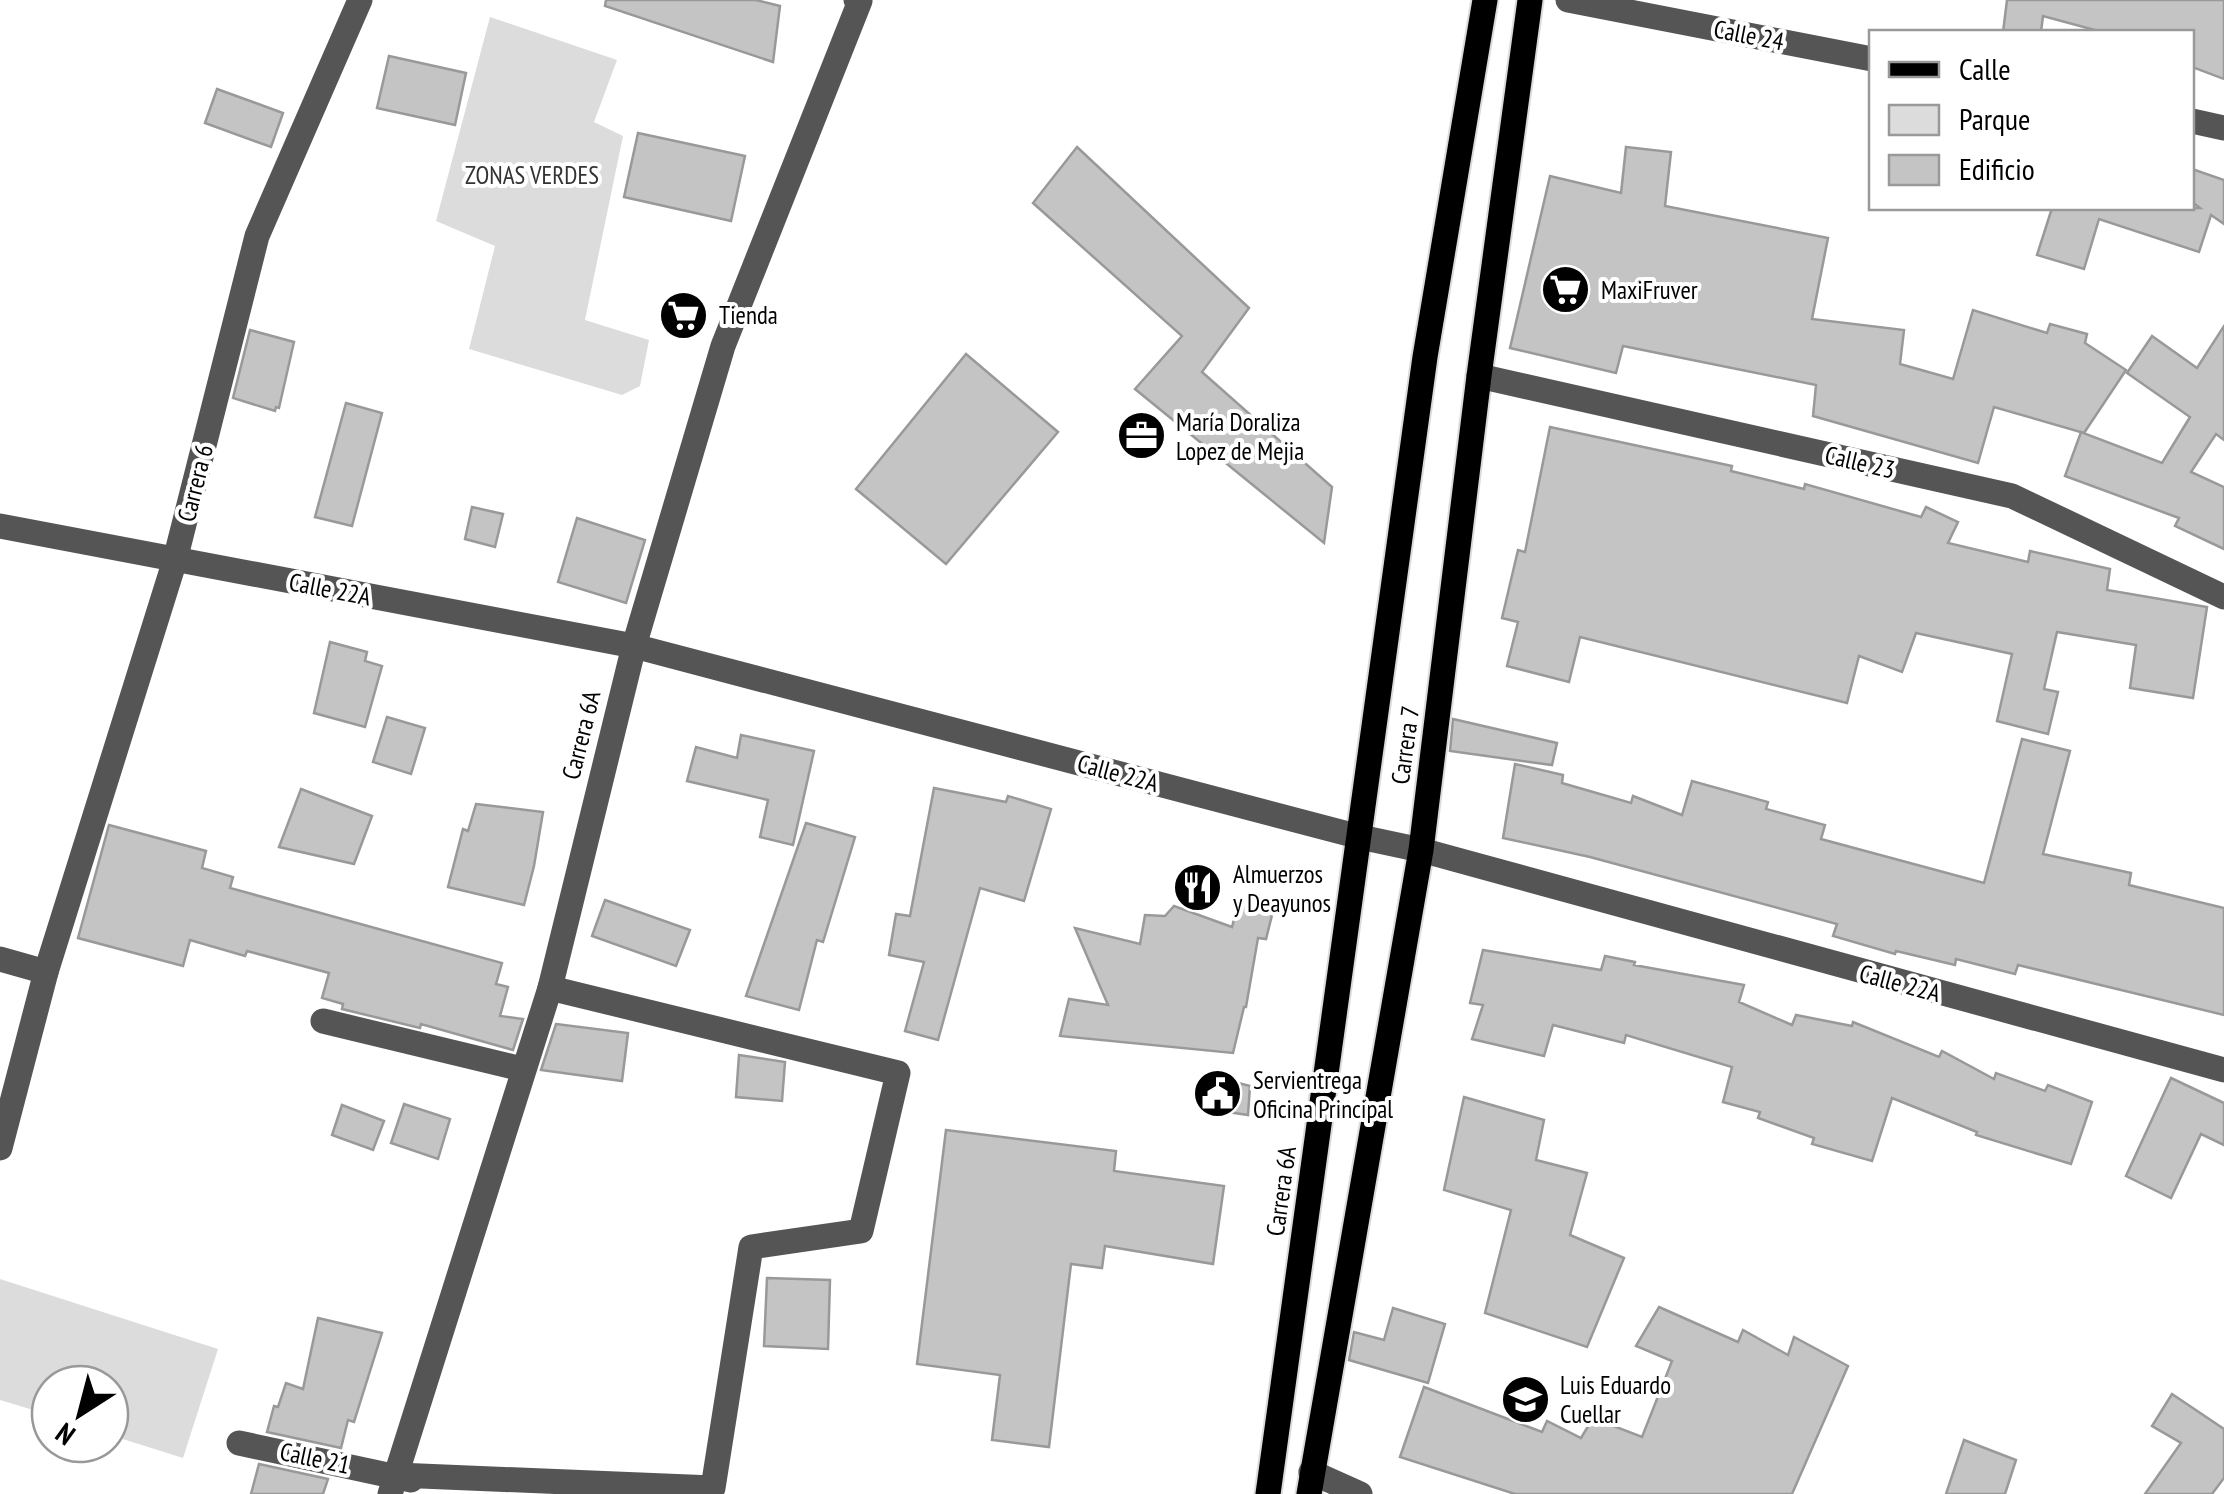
<svg xmlns="http://www.w3.org/2000/svg" width="2224" height="1494" font-family="'PT Sans Narrow',sans-serif">
<style>
.green{fill:#dcdcdc}
.building{fill:#c4c4c4;stroke:#999;stroke-width:2.5}
.lines{fill:none;stroke-linecap:round;stroke-linejoin:round}
.major-casing{stroke:#dbdbdb;stroke-width:29}
.minor{stroke:#555;stroke-width:25}
.major{stroke:#000;stroke-width:25}
.labels{text-anchor:middle;dominant-baseline:central;stroke-width:8;stroke-linejoin:round;paint-order:stroke}
.street-label{font-size:25px;fill:#000;stroke:#fff}
.park-label{font-size:25px;fill:#333;stroke:#fff}
.poi-label{font-size:25px;fill:#000;stroke:#fff;text-anchor:start}
</style>
<rect width="100%" height="100%" fill="#fff"/>
<g class="green">
<polygon points="490,17 617,60 594,122 623,136 585,320 649,340 640,386 622,395 469,349 495,246 436,221"/>
<polygon points="0,1279 218,1349 183,1458 110,1435 110,1384 50,1384 50,1415 0,1400"/>
</g>
<g class="building">
<polygon points="606,0 756,0 780,6 773,62 605,6"/>
<polygon points="2007,0 2224,0 2224,79 2192,67 2192,32 2102,32 2043,16 2041,32 2003,32"/>
<polygon points="389,56 466,73 455,125 377,108"/>
<polygon points="217,89 283,113 271,147 205,123"/>
<polygon points="638,133 745,156 731,221 624,197"/>
<polygon points="1077,147 1249,308 1202,372 1332,487 1324,543 1135,389 1182,336 1033,203"/>
<polygon points="1626,147 1671,152 1665,206 1828,238 1812,319 1904,330 1900,364 1953,379 1973,310 2047,333 2050,324 2087,334 2085,343 2126,370 2084,433 1994,407 1978,463 1813,416 1816,385 1623,346 1616,373 1510,348 1550,176 1621,193"/>
<polygon points="2192,169 2224,180 2224,224 2211,215 2199,252 2099,219 2084,269 2037,255 2052,208 2200,208 2192,202"/>
<polygon points="2224,326 2224,440 2216,434 2191,472 2224,487 2224,549 2175,526 2179,518 2065,476 2081,432 2162,463 2190,417 2127,373 2152,336 2197,368"/>
<polygon points="250,330 294,342 279,408 276,407 275,411 233,398"/>
<polygon points="966,354 1058,432 946,564 856,489"/>
<polygon points="346,403 382,413 352,526 315,517"/>
<polygon points="1550,427 1732,466 1731,471 1804,489 1805,484 1921,517 1926,507 1958,522 1948,543 2028,562 2030,551 2110,569 2107,590 2207,607 2193,698 2130,688 2136,645 2057,632 2044,689 2058,692 2048,734 1997,721 2012,654 1916,633 1902,672 1859,656 1847,703 1580,637 1569,682 1507,666 1518,622 1502,618 1518,550 1525,552"/>
<polygon points="472,507 503,514 495,547 465,539"/>
<polygon points="577,518 645,540 626,603 558,582"/>
<polygon points="330,642 367,652 365,661 382,666 365,727 314,713"/>
<polygon points="387,717 425,728 411,774 373,762"/>
<polygon points="1453,719 1557,743 1552,765 1450,751"/>
<polygon points="741,735 814,751 793,845 760,837 768,800 687,781 696,747 737,758"/>
<polygon points="2022,739 2070,751 2043,854 2131,873 2129,885 2224,908 2224,1015 2018,965 2015,974 1956,959 1955,965 1896,951 1895,954 1833,936 1837,924 1590,857 1503,838 1515,764 1563,775 1562,783 1631,803 1633,796 1682,815 1692,781 1768,802 1766,809 1825,825 1821,839 1984,883"/>
<polygon points="934,788 1006,802 1008,796 1051,809 1024,901 980,888 938,1040 905,1031 924,962 889,955 896,914 910,916"/>
<polygon points="301,789 372,816 354,864 279,847"/>
<polygon points="476,804 543,812 534,866 524,905 448,887 463,829 468,831"/>
<polygon points="806,823 855,837 823,942 817,940 799,1010 746,996"/>
<polygon points="109,825 206,851 202,868 233,877 230,888 502,963 496,984 508,987 500,1016 523,1019 513,1050 421,1024 420,1028 342,1009 343,1004 322,998 329,973 247,951 245,956 190,940 183,966 78,938"/>
<polygon points="1240,897 1274,907 1266,939 1258,938 1246,1007 1244,1007 1233,1053 1060,1036 1069,999 1108,1005 1075,928 1140,944 1145,915 1165,916 1174,906 1232,927"/>
<polygon points="605,900 690,930 676,966 592,936"/>
<polygon points="1483,950 1601,970 1605,956 1635,962 1634,965 1744,985 1739,1002 1792,1025 1796,1015 1852,1026 1853,1022 1939,1057 1942,1051 1994,1079 1996,1073 2045,1091 2048,1085 2092,1102 2071,1164 1976,1135 1977,1132 1892,1098 1872,1161 1812,1144 1814,1138 1758,1118 1760,1112 1723,1102 1732,1067 1626,1035 1624,1043 1553,1025 1544,1056 1472,1039 1483,1005 1470,1003"/>
<polygon points="556,1024 628,1033 622,1081 541,1070"/>
<polygon points="739,1055 785,1062 782,1101 736,1097"/>
<polygon points="1207,1075 1250,1086 1248,1115 1200,1108"/>
<polygon points="2171,1078 2224,1103 2224,1145 2201,1134 2171,1198 2126,1176"/>
<polygon points="1464,1097 1544,1120 1536,1160 1587,1173 1570,1235 1624,1258 1587,1347 1485,1313 1511,1210 1444,1190"/>
<polygon points="404,1104 450,1119 438,1159 391,1143"/>
<polygon points="342,1105 384,1121 373,1150 332,1135"/>
<polygon points="946,1130 1116,1151 1114,1171 1224,1186 1213,1264 1105,1246 1102,1268 1071,1264 1049,1447 992,1440 1000,1375 917,1364"/>
<polygon points="767,1278 830,1280 828,1349 764,1346"/>
<polygon points="1659,1307 1738,1342 1743,1330 1788,1355 1794,1337 1848,1366 1792,1494 1515,1494 1400,1457 1424,1387 1542,1432 1547,1421 1581,1438 1593,1418 1642,1437 1672,1361 1636,1346"/>
<polygon points="1393,1308 1445,1324 1428,1383 1349,1360 1354,1332 1384,1340"/>
<polygon points="318,1318 382,1333 354,1422 348,1420 341,1448 267,1432 274,1406 278,1407 286,1383 303,1389"/>
<polygon points="2172,1394 2224,1429 2224,1478 2212,1494 2145,1494 2181,1443 2152,1426"/>
<polygon points="1964,1440 2016,1460 2005,1494 1946,1494"/>
<polygon points="259,1464 328,1479 323,1494 251,1494"/>
</g>
<g class="lines">
<defs>
<g id="major">
<polyline points="1268,1494 1425,357 1485,0"/>
<polyline points="1309,1494 1421,850 1479,376 1530,0"/>
</g>
</defs>
<use href="#major" class="major-casing"/>
<g class="minor">
<polyline points="1568,0 1872,59"/>
<polyline points="2192,121 2224,128"/>
<polyline points="1479,376 2012,496 2224,597"/>
<polyline points="0,526 634,646 1360,837 1421,850 2224,1070"/>
<polyline points="0,959 46,972"/>
<polyline points="323,1021 522,1069"/>
<polyline points="0,1148 46,972 175,560 257,236 360,0"/>
<polyline points="239,1443 411,1480"/>
<polyline points="1311,1472 1360,1494"/>
<polyline points="397,1475 713,1488 751,1247 861,1231 898,1073 550,988"/>
<polyline points="390,1494 550,988 634,646 723,346 860,1 856,0"/>
</g>
<use href="#major" class="major"/>
</g>
<defs>
<symbol id="supermarket-disc" viewBox="-11 -11 22 22"><circle r="9.5" fill="#000" stroke="#fff"/><path d="M-6-5.5h2.5l.6 2H6L4.5 2H-2.5L-4.4-4H-6ZM-1.5 3.2a1.3 1.3 0 1 0 .1 0ZM3 3.2a1.3 1.3 0 1 0 .1 0Z" fill="#fff"/></symbol>
<symbol id="office-disc" viewBox="-11 -11 22 22"><circle r="9.5" fill="#000" stroke="#fff"/><path d="M-6-3h4V-5.5h4V-3h4V5H-6ZM-1-4.5V-3h2v-1.5ZM-6 0V1H6V0Z" fill="#fff"/></symbol>
<symbol id="restaurant-disc" viewBox="-11 -11 22 22"><circle r="9.5" fill="#000" stroke="#fff"/><path d="M-5-6h1v4h1v-4h1v4h1v-4h1v5L-1.5 .5V6h-2V.5L-5-1ZM5-6V6H3V1.5H1.5Q1.5-4 5-6Z" fill="#fff"/></symbol>
<symbol id="civic-disc" viewBox="-11 -11 22 22"><circle r="9.5" fill="#000" stroke="#fff"/><path d="M-.6-6.5H3V-4.5H.6V-3L4-1V1h2V6H-6V1h2V-1L-.6-3ZM-1.2 2.5V6h2.4V2.5Z" fill="#fff"/></symbol>
<symbol id="school-disc" viewBox="-11 -11 22 22"><circle r="9.5" fill="#000" stroke="#fff"/><path d="M0-5L7-2L0 1L-7-2ZM-4 1L0 2.5L4 1V4Q0 6-4 4Z" fill="#fff"/></symbol>
</defs>
<g fill-rule="evenodd">
<use href="#supermarket-disc" x="1538" y="262" width="55" height="55"/>
<use href="#supermarket-disc" x="656" y="288" width="55" height="55"/>
<use href="#office-disc" x="1114" y="408" width="55" height="55"/>
<use href="#restaurant-disc" x="1170" y="860" width="55" height="55"/>
<use href="#civic-disc" x="1190" y="1066" width="55" height="55"/>
<use href="#school-disc" x="1498" y="1372" width="55" height="55"/>
</g>
<g class="labels">
<g class="street-label">
<text transform="translate(1749 35) rotate(11)">Calle 24</text>
<text transform="translate(1860 462) rotate(13)">Calle 23</text>
<text transform="translate(195 483) rotate(-76)">Carrera 6</text>
<text transform="translate(330 589) rotate(11)">Calle 22A</text>
<text transform="translate(581 735) rotate(-76)">Carrera 6A</text>
<text transform="translate(1405 745) rotate(-82)">Carrera 7</text>
<text transform="translate(1118 773) rotate(15)">Calle 22A</text>
<text transform="translate(1900 983) rotate(15)">Calle 22A</text>
<text transform="translate(1281 1191) rotate(-82)">Carrera 6A</text>
<text transform="translate(315 1458) rotate(12)">Calle 21</text>
</g>
<g class="park-label">
<text x="532" y="175">ZONAS VERDES</text>
</g>
<g class="poi-label">
<text x="1601" y="290">MaxiFruver</text>
<text x="719" y="315">Tienda</text>
<text x="1176" y="422">María Doraliza<tspan x="1176" dy="29">Lopez de Mejia</tspan></text>
<text x="1233" y="874">Almuerzos<tspan x="1233" dy="29">y Deayunos</tspan></text>
<text x="1253" y="1080">Servientrega<tspan x="1253" dy="29">Oficina Principal</tspan></text>
<text x="1560" y="1385">Luis Eduardo<tspan x="1560" dy="29">Cuellar</tspan></text>
</g>
</g>
<rect x="1869" y="30" width="325" height="180" fill="#ffffff" stroke="#999999" stroke-width="2.5"/>
<rect x="1889" y="62" width="50" height="15" fill="#000000" stroke="#999999" stroke-width="2.5"/>
<text x="1959" y="80" font-size="30" fill="#000000">Calle</text>
<rect x="1889" y="105" width="50" height="30" fill="#dcdcdc" stroke="#999999" stroke-width="2.5"/>
<text x="1959" y="130" font-size="30" fill="#000000">Parque</text>
<rect x="1889" y="155" width="50" height="30" fill="#c4c4c4" stroke="#999999" stroke-width="2.5"/>
<text x="1959" y="180" font-size="30" fill="#000000">Edificio</text>
<g transform="translate(80 1414) rotate(216)"><circle r="48" fill="#ffffff" stroke="#999999" stroke-width="2.5"/>
<path d="M0-8L18 38L0 25L-18 38Z" fill="#000000"/>
<text y="-15" font-size="28" font-weight="bold" text-anchor="middle" fill="#000000">N</text>
</g>
</svg>
